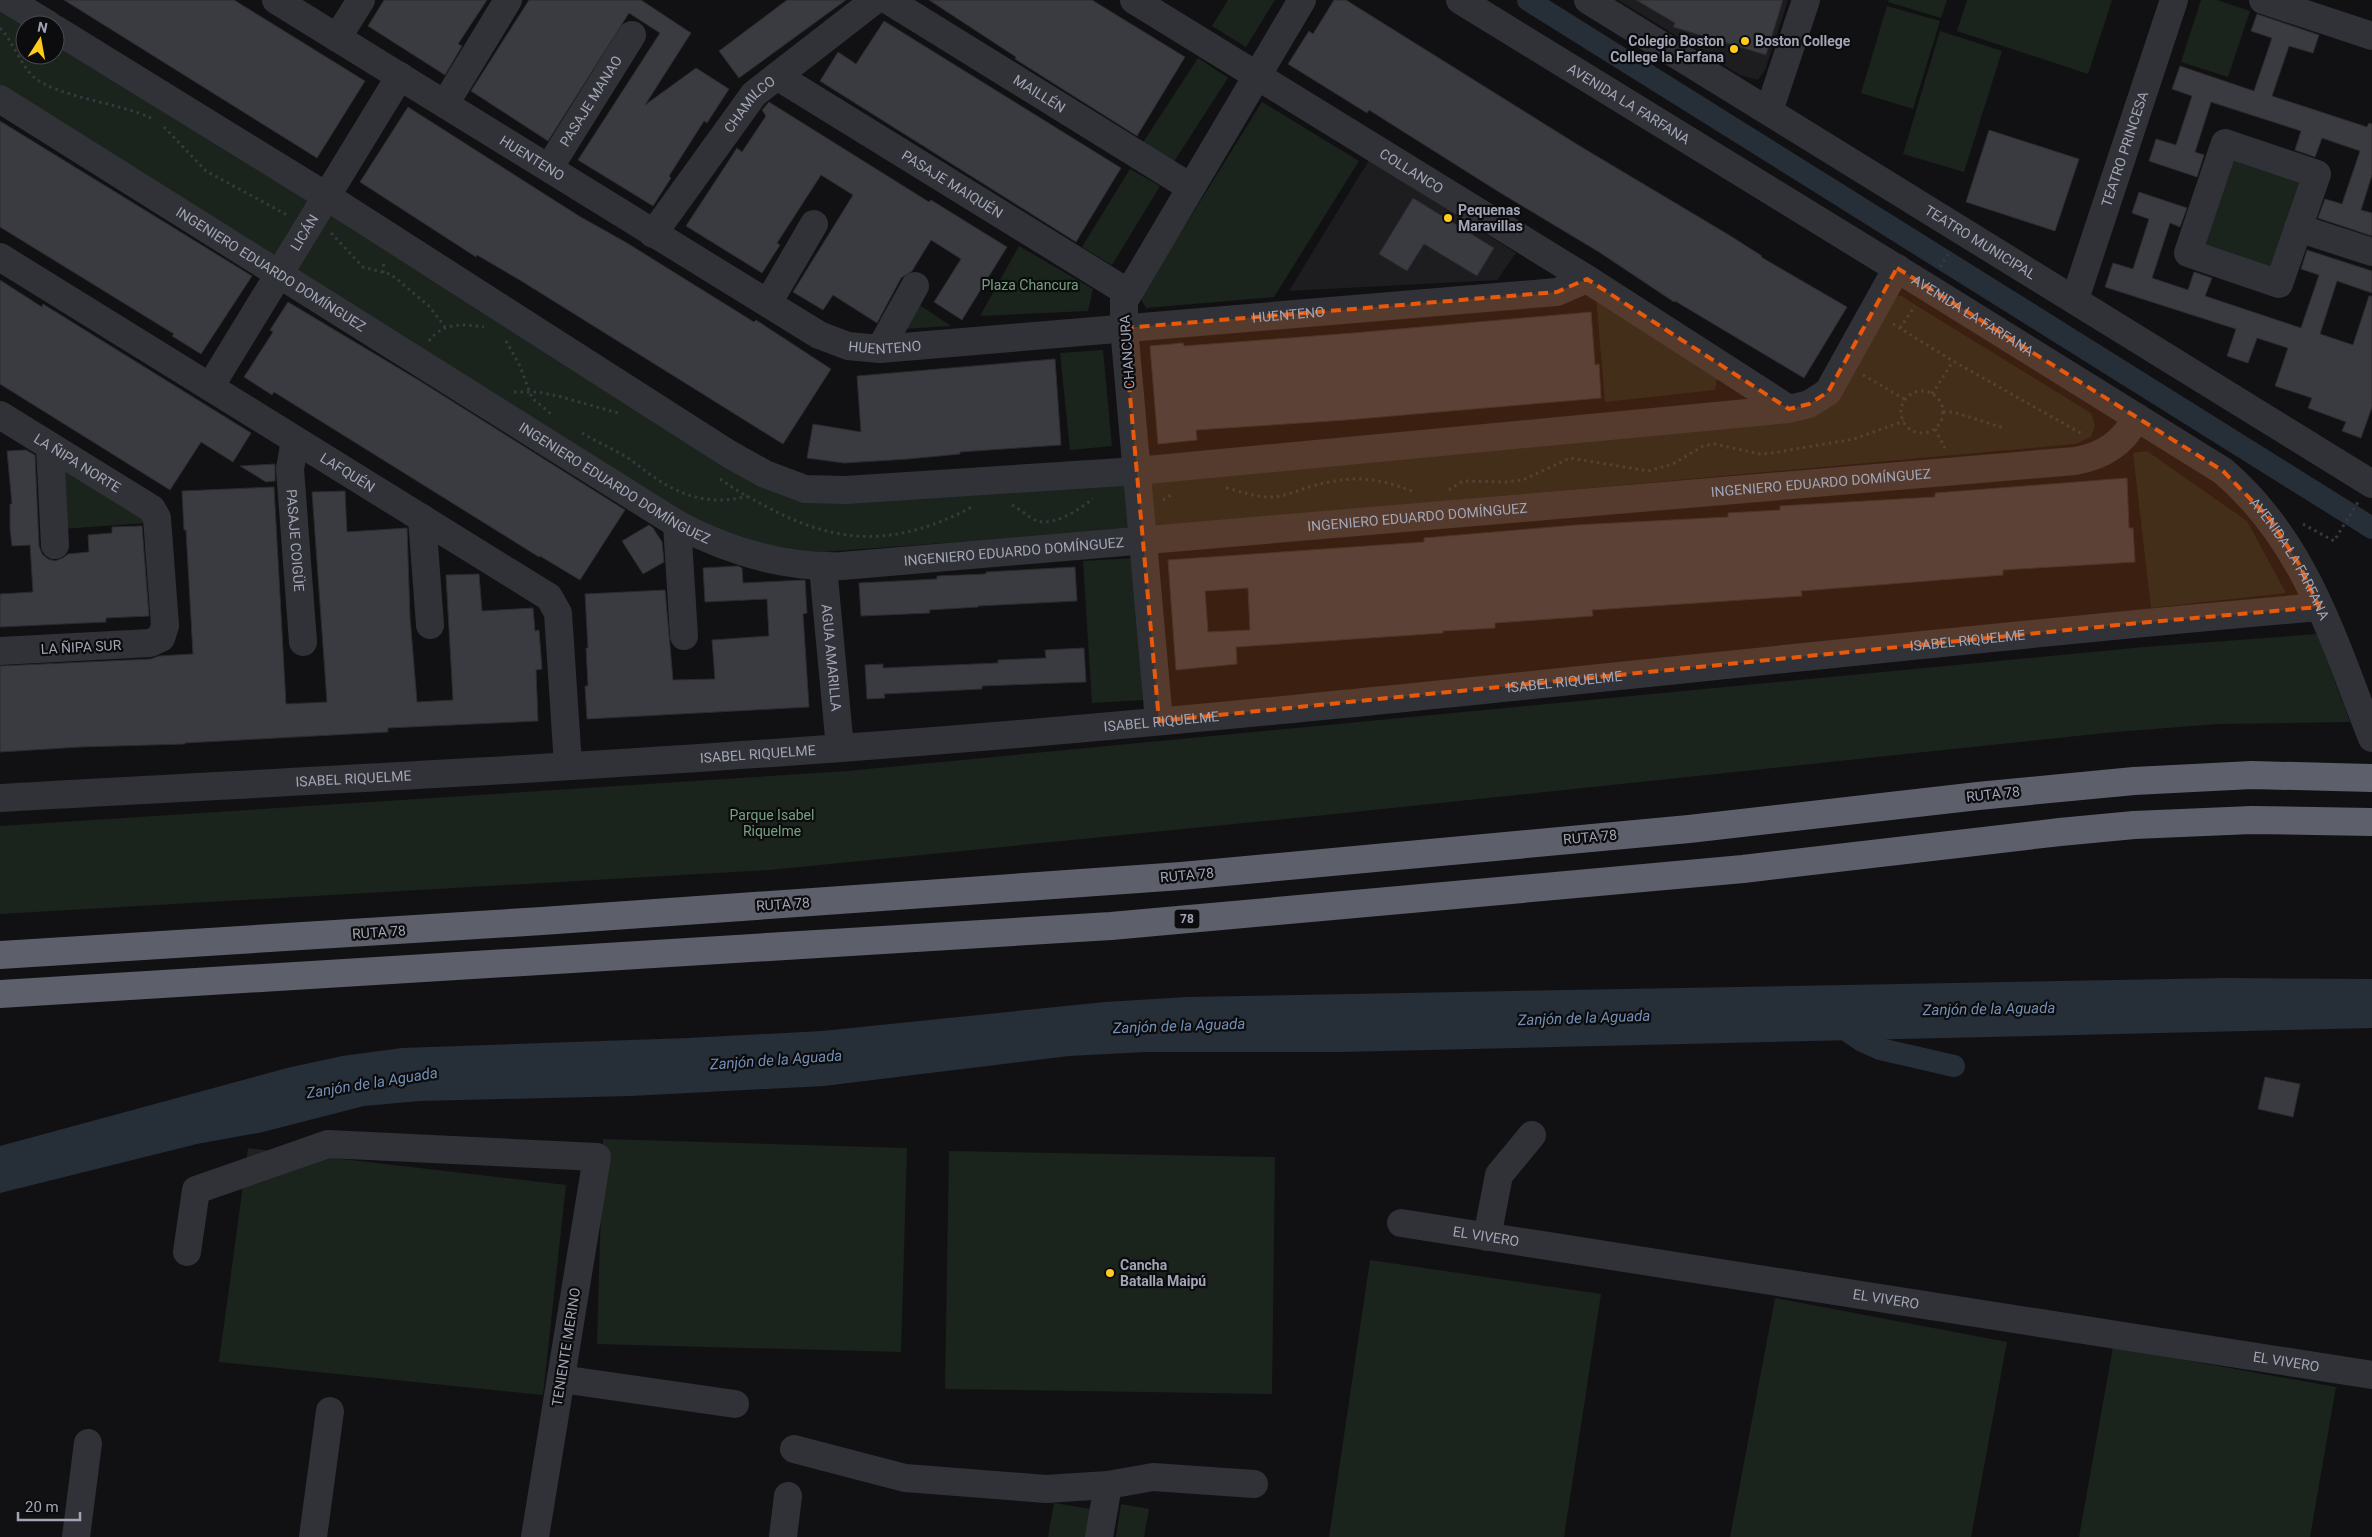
<svg xmlns="http://www.w3.org/2000/svg" width="2372" height="1537" font-family="Roboto,sans-serif">
<style>
.built{fill:#1d1d20}
.green{fill:#1b231d}
.water{fill:#262e37}
.lines{fill:none;stroke-linecap:round;stroke-linejoin:round}
.canal{stroke:#262e37;stroke-width:22}
.building{fill:#3a3b41;stroke:#2b2b2f;fill-rule:evenodd}
.path{stroke:#37393f;stroke-width:3;stroke-dasharray:2.5 4;stroke-linecap:butt}
.minor{stroke:#313238;stroke-width:28}
.highway{stroke:#5d5f6a;stroke-width:28}
.marked{fill:#e8590c;fill-opacity:0.2;stroke:#e8590c;stroke-width:4;stroke-dasharray:10 6;stroke-linejoin:round}
.poi-dot{fill:#ffcc1d;stroke:#0c0c0e;stroke-width:2}
.labels{text-anchor:middle;dominant-baseline:central;stroke-width:4.5;stroke-linejoin:round;paint-order:stroke}
.shield{fill:#0c0c0e;stroke:#747783;stroke-width:1}
.shield-label{font-size:12px;font-weight:bold;fill:#a1a5b5}
.poi-label{font-size:14px;font-weight:bold;fill:#a1a5b5;stroke:#0c0c0e;text-anchor:start}
.street-label{font-size:14px;fill:#a1a5b5;stroke:#0c0c0e}
.park-label{font-size:14px;fill:#75a27d;stroke:#0c0c0e}
.water-label{font-size:15px;font-style:italic;fill:#738fb5;stroke:#0c0c0e}
</style>
<rect width="100%" height="100%" fill="#111113"/>
<g class="built">
<polygon points="1618,0 1788,0 1765,70 1758,80 1740,75"/>
<polygon points="1369,160 1516,253 1497,280 1289,291"/>
</g>
<g class="green">
<polygon points="1228,0 1275,0 1246,47 1212,26"/>
<polygon points="1889,0 1947,0 1941,18 1888,2"/>
<polygon points="1967,0 2112,0 2088,74 1957,31"/>
<polygon points="2201,0 2217,0 2250,11 2228,77 2181,62"/>
<polygon points="0,6 25,25 25,55 55,55 55,40 761,484 1801,415 1894,296 1902,296 1909,301 2091,413 2095,426 2091,437 2075,444 1148,528 822,552 774,549 712,530 0,86"/>
<polygon points="1887,6 1940,21 1913,109 1861,93"/>
<polygon points="1940,31 2002,51 1964,172 1903,154"/>
<polygon points="1198,58 1228,78 1173,163 1142,144"/>
<polygon points="1262,102 1359,161 1274,297 1146,308 1140,298"/>
<polygon points="2228,153 2304,179 2272,272 2196,247"/>
<polygon points="1130,169 1160,186 1112,265 1082,247"/>
<polygon points="1019,246 1093,289 1088,311 980,316"/>
<polygon points="1596,297 1713,372 1717,379 1715,390 1605,402"/>
<polygon points="918,304 951,326 902,329"/>
<polygon points="1103,350 1112,446 1070,450 1060,353"/>
<polygon points="2147,451 2247,521 2286,593 2151,608 2133,453"/>
<polygon points="66,466 147,514 147,523 62,529 58,472"/>
<polygon points="1134,558 1143,700 1092,703 1083,561"/>
<polygon points="2317,634 2350,722 2218,724 2115,732 1316,816 769,870 0,914 0,826 847,771 2144,647"/>
<polygon points="603,1139 907,1148 901,1352 597,1344"/>
<polygon points="248,1148 566,1185 543,1395 219,1362"/>
<polygon points="949,1151 1275,1157 1272,1394 945,1389"/>
<polygon points="1370,1260 1601,1294 1564,1537 1329,1537"/>
<polygon points="1775,1298 2007,1342 1971,1537 1730,1537"/>
<polygon points="2113,1347 2336,1387 2310,1537 2079,1537"/>
<polygon points="1054,1503 1091,1509 1086,1537 1048,1537"/>
<polygon points="1121,1504 1149,1509 1144,1537 1116,1537"/>
</g>
<polygon class="water" points="2226,978 2372,979 2372,1028 1342,1052 1146,1052 1069,1056 824,1086 631,1096 420,1101 364,1106 263,1132 197,1144 0,1193 0,1146 287,1068 342,1056 402,1048 688,1038 822,1031 1105,1002 1187,997"/>
<g class="lines">
<g class="canal">
<polyline points="1528,0 2372,528"/>
<polyline points="1837,1024 1862,1041 1880,1049 1954,1066"/>
</g>
</g>
<g class="building">
<polygon points="64,0 234,0 365,81 317,158"/>
<polygon points="384,0 487,0 458,44 462,46 445,75 368,26"/>
<polygon points="529,0 641,0 691,33 645,105 696,68 729,89 707,123 704,121 669,176 671,178 653,206 578,160 660,33 629,13 548,141 471,91"/>
<polygon points="787,0 846,0 739,78 719,51"/>
<polygon points="929,0 1092,0 1185,57 1137,136 1015,59 1016,57"/>
<polygon points="1334,0 1346,0 1583,148 1729,235 1762,256 1761,257 1847,307 1804,378 1675,301 1674,302 1599,252 1499,192 1369,110 1367,113 1288,64 1309,31 1313,34"/>
<polygon points="1636,0 1783,0 1766,55 1673,27 1675,23"/>
<polygon points="2257,14 2319,35 2313,53 2289,46 2272,96 2367,127 2369,123 2372,124 2372,175 2361,210 2372,213 2372,236 2318,218 2325,199 2342,204 2360,151 2322,138 2315,157 2295,150 2301,131 2211,102 2195,152 2204,155 2197,177 2149,161 2156,139 2176,145 2192,96 2172,89 2180,66 2254,91 2272,38 2251,31"/>
<polygon points="884,21 1121,168 1076,242 820,81 838,52 856,64"/>
<polygon points="769,102 929,202 931,200 1007,247 962,320 934,302 961,259 931,240 912,271 901,278 877,323 833,295 823,310 793,292 853,195 821,175 777,243 780,245 762,273 686,226 737,148 742,152 766,116 762,110"/>
<polygon points="408,107 579,216 627,243 754,322 756,320 831,369 783,444 523,282 477,255 476,257 360,182"/>
<polygon points="0,121 252,276 201,354 172,336 174,334 0,227"/>
<polygon points="1989,130 2079,159 2055,231 1966,202"/>
<polygon points="2139,192 2187,208 2180,227 2170,223 2152,278 2188,290 2194,272 2212,278 2205,296 2301,328 2319,275 2301,269 2307,250 2372,271 2372,293 2337,281 2320,334 2353,345 2369,296 2372,296 2372,407 2361,438 2342,431 2346,422 2308,408 2312,398 2275,386 2288,348 2257,338 2248,363 2227,356 2236,329 2105,287 2113,263 2133,269 2149,219 2132,213"/>
<polygon points="1413,198 1494,248 1477,276 1424,244 1407,271 1379,254"/>
<polygon points="0,280 42,307 43,304 251,433 233,462 201,442 170,490 0,384"/>
<polygon points="288,302 420,381 625,510 580,580 540,556 539,557 274,392 272,395 244,377 273,332 270,330"/>
<polygon points="1591,312 1595,365 1599,364 1601,398 1346,420 1196,430 1197,440 1158,444 1150,346 1183,343 1184,346 1353,333"/>
<polygon points="1055,359 1061,445 960,452 960,454 908,459 844,463 807,458 813,424 861,432 857,376"/>
<polygon points="26,450 35,455 39,546 42,554 48,559 55,561 63,558 68,554 89,552 88,535 112,533 112,527 142,526 149,616 106,618 106,622 0,627 0,594 33,592 30,545 12,546 10,529 10,504 12,504 7,451"/>
<polygon points="275,464 275,481 266,482 240,466"/>
<path d="M2127 478 2129 528H2133L2135 562 2003 570V575L1801 591 1802 596 1592 610 1593 616 1495 623V628L1443 631V633L1236 647 1237 664 1176 670 1168 560 1424 542V538L1576 525 1728 517V513L1780 510V506L1935 497V493ZM1248 588 1250 630 1208 632 1205 591Z"/>
<polygon points="274,487 286,704 327,702 312,492 345,491 347,532 407,528 410,617 417,702 453,700 446,575 479,574 482,611 533,608 535,631 539,630 542,669 536,670 538,721 388,728 388,732 185,743 185,744 80,747 0,752 0,666 151,659 159,656 193,654 186,530 184,530 182,491"/>
<polygon points="649,525 653,528 662,542 664,562 643,574 622,541"/>
<polygon points="738,566 742,568 743,583 805,580 807,613 803,614 809,707 587,719 585,686 588,686 586,648 588,648 585,594 665,590 673,680 715,679 712,640 769,636 767,599 705,602 703,568"/>
<polygon points="1075,567 1077,601 978,606 978,607 929,610 930,613 861,616 859,583 937,579 937,576 986,574 986,572"/>
<polygon points="1084,648 1086,682 982,686 982,689 884,694 885,698 867,699 865,665 883,664 883,668 998,663 998,660 1046,658 1045,650"/>
<polygon points="2265,1077 2300,1084 2293,1117 2258,1109"/>
</g>
<g class="lines">
<g class="path">
<path d="M0 28C13 41 22 68 35 78 59 97 119 103 151 118"/>
<polyline points="164,127 206,171 287,215"/>
<polyline points="331,233 363,267 390,274 398,280 430,307 445,327"/>
<polyline points="1940,267 1950,251"/>
<polyline points="383,273 384,261"/>
<polyline points="1893,324 1953,361 2084,435"/>
<polyline points="1900,328 1915,306"/>
<path d="M429 341C443 322 462 324 484 327"/>
<polyline points="506,341 520,366 532,398 551,414"/>
<polyline points="1863,375 1906,400"/>
<circle cx="1922" cy="412" r="21"/>
<polyline points="514,392 538,392 558,396 618,413"/>
<polyline points="1932,394 1953,361"/>
<polyline points="1943,412 1953,412 2004,428"/>
<polyline points="1935,429 1945,448"/>
<path d="M582 433C595 441 609 447 623 455 634 461 643 470 654 477 682 497 714 506 747 496"/>
<path d="M720 479C735 490 752 499 769 508 843 547 899 545 972 507"/>
<path d="M1226 488C1241 491 1253 497 1268 497 1282 498 1296 491 1309 487 1351 475 1374 476 1414 492"/>
<polyline points="1449,490 1463,481 1506,482 1523,480 1570,458 1648,471 1673,464 1703,446 1714,444 1760,454 1772,453 1854,439 1904,421"/>
<polyline points="1163,500 1174,493"/>
<path d="M1012 505C1020 509 1027 516 1035 520 1053 528 1079 509 1093 499"/>
<polyline points="2303,524 2334,541 2358,502"/>
</g>
<g class="minor">
<polyline points="8,0 49,25"/>
<path id="s1" d="M276 0 819 335 848 346 880 349 1557 292 1587 279"/>
<path id="s2" d="M888 0 1190 187"/>
<path id="s3" d="M1134 0 1587 279 1789 409"/>
<path id="s4" d="M1460 0 1927 287 2223 471C2306 542 2333 640 2372 738"/>
<path id="s5" d="M1588 0 2372 484"/>
<polyline points="2263,0 2372,36"/>
<polyline points="55,29 326,196 729,454 765,474 805,489 846,490 1137,471 1789,409 1809,404 1828,392 1897,268"/>
<polyline points="337,38 361,0"/>
<path id="s6" d="M777 76 1127 292"/>
<path id="s7" d="M0 99 677 524C728 551 784 568 842 566L2075 461C2104 456 2123 443 2137 417"/>
<polyline points="445,104 508,0"/>
<polyline points="1769,111 1806,0"/>
<polygon points="2225,143 2317,174 2279,284 2188,253"/>
<path id="s8" d="M549 168 632 35"/>
<polyline points="2298,228 2372,252"/>
<path id="s9" d="M653 234 754 94 875 0"/>
<path id="s10" d="M0 257 549 597 558 613 568 765"/>
<path id="s11" d="M2075 299 2174 0"/>
<polyline points="768,303 814,224"/>
<polyline points="880,349 915,286"/>
<path id="s12" d="M210 387 400 76"/>
<path id="s13" d="M0 415 152 509 157 518 165 626 161 638 150 643 0 651"/>
<path id="s14" d="M295 440 290 469 303 642"/>
<polyline points="50,446 55,545"/>
<polyline points="422,518 430,625"/>
<polyline points="677,524 684,636"/>
<path id="s15" d="M823 567 840 748"/>
<polyline points="1159,721 1124,328 1124,301 1302,0"/>
<path id="s16" d="M0 798C280 782 561 769 841 748 1334 712 1826 650 2319 607"/>
<path id="s17" d="M1401 1223 2372 1375"/>
<polyline points="1487,1237 1499,1175 1532,1135"/>
<polyline points="187,1252 196,1190 328,1144 597,1157 535,1537"/>
<polyline points="561,1379 735,1404"/>
<polyline points="794,1449 905,1478 1046,1489 1108,1485 1153,1477 1254,1484"/>
<polyline points="76,1537 88,1443"/>
<polyline points="313,1537 330,1411"/>
<polyline points="783,1537 788,1496"/>
<polyline points="1099,1537 1108,1485"/>
</g>
<g class="highway">
<polyline points="0,955 542,921 1181,876 1689,829 1978,796 2134,781 2252,775 2372,778"/>
<polyline points="0,994 1111,926 1743,869 2060,832 2134,825 2252,820 2372,822"/>
</g>
</g>
<path class="marked" d="M1897 268 2223 471 2270 519 2299 564 2319 607 2138 623 1159 721 1124 328 1557 292 1587 279 1789 409 1809 404 1828 392Z"/>
<g class="poi-dot">
<circle cx="1745" cy="41" r="5"/>
<circle cx="1734" cy="49" r="5"/>
<circle cx="1448" cy="218" r="5"/>
<circle cx="1110" cy="1273" r="5"/>
</g>
<g class="labels">
<rect class="shield" x="1174.5" y="909.5" width="25" height="19" rx="4"/>
<g class="shield-label">
<text x="1187" y="919">78</text>
</g>
<g class="poi-label">
<text x="1724" y="41" text-anchor="end">Colegio Boston<tspan x="1724" dy="16">College la Farfana</tspan></text>
<text x="1755" y="41">Boston College</text>
<text x="1458" y="210">Pequenas<tspan x="1458" dy="16">Maravillas</tspan></text>
<text x="1120" y="1265">Cancha<tspan x="1120" dy="16">Batalla Maipú</tspan></text>
</g>
<g class="street-label">
<text stroke="none"><textPath href="#s2" startOffset="178">MAILLÉN</textPath></text>
<text stroke="none"><textPath href="#s8" startOffset="79">PASAJE MANAO</textPath></text>
<text stroke="none"><textPath href="#s4" startOffset="198">AVENIDA LA FARFANA</textPath></text>
<text stroke="none"><textPath href="#s9" startOffset="162">CHAMILCO</textPath></text>
<text stroke="none"><textPath href="#s11" startOffset="158">TEATRO PRINCESA</textPath></text>
<text stroke="none"><textPath href="#s1" startOffset="301">HUENTENO</textPath></text>
<text stroke="none"><textPath href="#s3" startOffset="326">COLLANCO</textPath></text>
<text stroke="none"><textPath href="#s6" startOffset="206">PASAJE MAIQUÉN</textPath></text>
<text stroke="none"><textPath href="#s12" startOffset="181">LICÁN</textPath></text>
<text stroke="none"><textPath href="#s5" startOffset="461">TEATRO MUNICIPAL</textPath></text>
<text stroke="none"><textPath href="#s7" startOffset="320">INGENIERO EDUARDO DOMÍNGUEZ</textPath></text>
<text stroke="none"><textPath href="#s1" startOffset="1111">HUENTENO</textPath></text>
<text stroke="none"><textPath href="#s4" startOffset="602">AVENIDA LA FARFANA</textPath></text>
<text stroke="none"><textPath href="#s1" startOffset="706">HUENTENO</textPath></text>
<text transform="translate(1127 352) rotate(-94)">CHANCURA</text>
<text stroke="none"><textPath href="#s13" startOffset="91">LA ÑIPA NORTE</textPath></text>
<text stroke="none"><textPath href="#s10" startOffset="409">LAFQUÉN</textPath></text>
<text stroke="none"><textPath href="#s7" startOffset="725">INGENIERO EDUARDO DOMÍNGUEZ</textPath></text>
<text stroke="none"><textPath href="#s7" startOffset="1954">INGENIERO EDUARDO DOMÍNGUEZ</textPath></text>
<text stroke="none"><textPath href="#s7" startOffset="1549">INGENIERO EDUARDO DOMÍNGUEZ</textPath></text>
<text stroke="none"><textPath href="#s14" startOffset="101">PASAJE COIGÜE</textPath></text>
<text stroke="none"><textPath href="#s7" startOffset="1144">INGENIERO EDUARDO DOMÍNGUEZ</textPath></text>
<text stroke="none"><textPath href="#s4" startOffset="1008">AVENIDA LA FARFANA</textPath></text>
<text stroke="none"><textPath href="#s16" startOffset="1974">ISABEL RIQUELME</textPath></text>
<text transform="translate(81 647) rotate(-3)">LA ÑIPA SUR</text>
<text stroke="none"><textPath href="#s15" startOffset="91">AGUA AMARILLA</textPath></text>
<text stroke="none"><textPath href="#s16" startOffset="1569">ISABEL RIQUELME</textPath></text>
<text stroke="none"><textPath href="#s16" startOffset="1164">ISABEL RIQUELME</textPath></text>
<text stroke="none"><textPath href="#s16" startOffset="759">ISABEL RIQUELME</textPath></text>
<text stroke="none"><textPath href="#s16" startOffset="354">ISABEL RIQUELME</textPath></text>
<text transform="translate(1993 794) rotate(-6)">RUTA 78</text>
<text transform="translate(1590 837) rotate(-5)">RUTA 78</text>
<text transform="translate(1187 875) rotate(-5)">RUTA 78</text>
<text transform="translate(783 904) rotate(-4)">RUTA 78</text>
<text transform="translate(379 932) rotate(-4)">RUTA 78</text>
<text stroke="none"><textPath href="#s17" startOffset="86">EL VIVERO</textPath></text>
<text stroke="none"><textPath href="#s17" startOffset="491">EL VIVERO</textPath></text>
<text transform="translate(566 1347) rotate(-81)">TENIENTE MERINO</text>
<text stroke="none"><textPath href="#s17" startOffset="896">EL VIVERO</textPath></text>
</g>
<g class="park-label">
<text x="1030" y="285">Plaza Chancura</text>
<text x="772" y="815">Parque Isabel<tspan x="772" dy="16">Riquelme</tspan></text>
</g>
<g class="water-label">
<text transform="translate(1989 1009) rotate(-1)">Zanjón de la Aguada</text>
<text transform="translate(1584 1018) rotate(-2)">Zanjón de la Aguada</text>
<text transform="translate(1179 1026) rotate(-2)">Zanjón de la Aguada</text>
<text transform="translate(776 1060) rotate(-4)">Zanjón de la Aguada</text>
<text transform="translate(372 1083) rotate(-9)">Zanjón de la Aguada</text>
</g>
</g>
<g transform="translate(40 40) rotate(11)"><circle r="24" fill="#0c0c0e" stroke="#484951"/>
<path d="M0-4L9 19L0 12L-9 19Z" fill="#ffcc1d"/>
<text y="-8" font-size="14" font-weight="bold" text-anchor="middle" fill="#a1a5b5">N</text>
</g>
<path d="M18 1512v8h62v-8" fill="none" stroke="#a1a5b5" stroke-width="2.5"/>
<text x="25" y="1512" font-size="15" fill="#a1a5b5" stroke="#0c0c0e" stroke-width="4" paint-order="stroke">20 m</text>
</svg>
